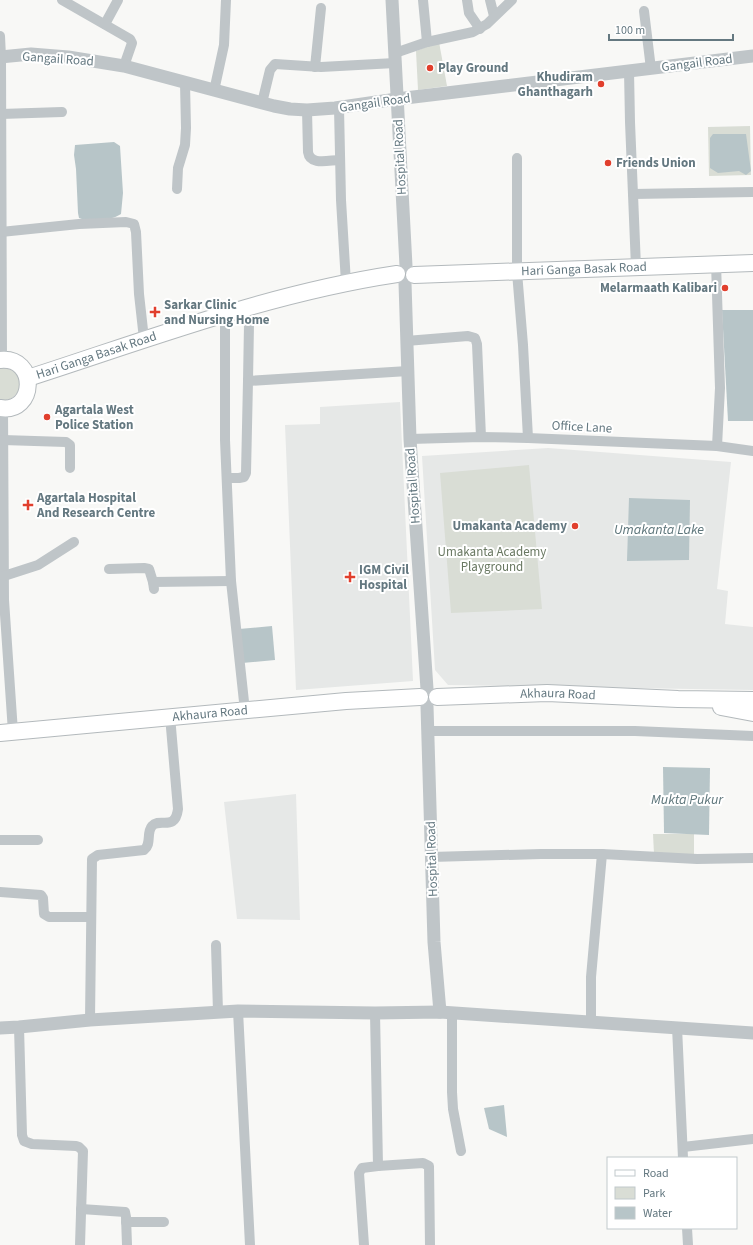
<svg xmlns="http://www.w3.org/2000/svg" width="753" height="1245" font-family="'Source Sans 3',sans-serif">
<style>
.built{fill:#e6e8e7}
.green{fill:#d9ddd5}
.water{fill:#b7c5c8}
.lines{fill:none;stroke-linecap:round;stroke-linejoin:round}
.primary-casing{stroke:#b3b9bc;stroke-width:18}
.minor{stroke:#bfc5c8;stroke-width:10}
.tertiary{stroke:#bfc5c8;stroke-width:13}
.primary{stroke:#fff;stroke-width:16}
.poi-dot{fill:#e13f2d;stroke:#fff;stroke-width:1.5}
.labels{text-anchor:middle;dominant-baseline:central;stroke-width:4;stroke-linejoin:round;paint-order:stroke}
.street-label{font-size:13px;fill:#647880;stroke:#fff}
.poi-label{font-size:13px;font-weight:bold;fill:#647880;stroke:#fff;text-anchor:start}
.park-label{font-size:13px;fill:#697862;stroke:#fff}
.water-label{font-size:14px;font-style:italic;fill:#5e767b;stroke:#fff}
</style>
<rect width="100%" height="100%" fill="#f8f8f6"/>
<g class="built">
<polygon points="400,402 413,681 296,690 285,425 320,424 320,407"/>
<polygon points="548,448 731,462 717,589 728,591 725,624 753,627 753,690 448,685 435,670 422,456"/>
<polygon points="296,794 300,920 237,919 224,802"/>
</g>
<g class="green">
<polygon points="439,42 447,86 418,90 416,51"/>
<polygon points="750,126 751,175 709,176 708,127"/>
<path d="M0 368C15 368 22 376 19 390 14 398 9 401 0 400Z"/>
<polygon points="529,465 542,609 451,613 440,473"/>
<polygon points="653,834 694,834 694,854 654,854"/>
</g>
<g class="water">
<polygon points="713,134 746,134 751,171 746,175 739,171 718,173 710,168 710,138"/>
<path d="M114 142 120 146 123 193 121 214C110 221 91 223 79 218L78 213 76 169 74 155 75 145Z"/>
<polygon points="722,310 753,310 753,421 728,421"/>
<polygon points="629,498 690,500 689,560 627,561"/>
<polygon points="272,626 275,660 242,663 239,629"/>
<polygon points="663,767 710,768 709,835 664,833"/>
<polygon points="504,1105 507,1137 489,1129 484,1108"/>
</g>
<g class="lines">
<defs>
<g id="primary">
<path id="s1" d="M414 275 753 263"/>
<path d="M0 360C38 356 36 414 0 408"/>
<path id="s2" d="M28 378C149 339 270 293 397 274"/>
<path id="s3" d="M437 697 547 693 678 699 753 700"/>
<polyline points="721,707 753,713"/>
<path id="s4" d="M0 733 346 701 420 697"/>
</g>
</defs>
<use href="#primary" class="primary-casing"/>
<g class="minor">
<polyline points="62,0 130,39 132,43 124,66"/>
<polyline points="423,0 427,42"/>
<polyline points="467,0 469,13 480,29"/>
<polyline points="490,0 494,16"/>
<polyline points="644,11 651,69"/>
<polyline points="105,24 118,0"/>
<polyline points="0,36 1,57 2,360"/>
<polyline points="395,53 427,42 473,32 487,24 512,0"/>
<polyline points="315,67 321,8"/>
<polyline points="629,71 630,122 636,267"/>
<polyline points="214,91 224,45 226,0"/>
<polyline points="262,103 270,70 275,64 321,67 395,63"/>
<polyline points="339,108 341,200 346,283"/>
<path d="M307 110 308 152C310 166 329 160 340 160"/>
<polyline points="1,114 62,112"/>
<polyline points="517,158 517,272 523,345 528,438"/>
<polyline points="177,189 178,168 185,145 186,128 185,83"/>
<polyline points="633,194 753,192"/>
<polyline points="1,232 79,224 126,222 134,224 136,232 139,294 144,339"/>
<polyline points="716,263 720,388 717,446"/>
<polyline points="225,314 225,440 231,581 245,711"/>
<polyline points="406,341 468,336 475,338 477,344 481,437"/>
<polyline points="248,381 249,324"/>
<polyline points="3,408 4,600 13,732"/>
<polyline points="410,439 481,437 528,438 717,446 753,451"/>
<polyline points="3,440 66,442 70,445 70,468"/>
<polyline points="227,478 239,478 244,477 246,473 248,381 408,371"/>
<polyline points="109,569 144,568 149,569 153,582 154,589"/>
<polyline points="4,576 38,565 74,542"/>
<polyline points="153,582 231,581"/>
<polyline points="428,731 635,731 753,736"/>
<polyline points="0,840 38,840"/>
<polyline points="431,857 541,854 602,854 697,859 753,858"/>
<polyline points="0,892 41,895 43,898 44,914 49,917 91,917"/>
<polyline points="216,945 218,1012"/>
<polyline points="238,1011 250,1245"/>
<polyline points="452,1012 452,1092 453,1109 461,1151"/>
<path d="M90 1020 92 859 98 855 144 850C152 844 146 833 152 826 160 817 175 832 178 809L170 716"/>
<polyline points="591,1021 591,977 602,854"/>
<polyline points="19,1027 22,1135 24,1141 32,1144 76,1146 79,1147 83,1151 80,1245"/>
<polyline points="677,1027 683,1158"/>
<polyline points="683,1147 753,1139"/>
<polyline points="378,1166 423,1163 429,1166 430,1245"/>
<polyline points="81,1209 125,1212 126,1217 127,1245"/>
<polyline points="126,1222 164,1222"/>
<polyline points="687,1228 688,1245"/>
<polyline points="364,1245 359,1173 362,1168 378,1166 375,1013"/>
</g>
<g class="tertiary">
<polyline points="392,0 406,266"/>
<polyline points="0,57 31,54 68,57 124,66 274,106 290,109 307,110 335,108 397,99 753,56"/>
<polyline points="405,283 410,439 427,689"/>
<polyline points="427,706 434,942 440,1012"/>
<polyline points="0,1028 19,1027 90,1020 238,1011 375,1013 440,1012 753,1033"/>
</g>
<use href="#primary" class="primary"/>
</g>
<g class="poi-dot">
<circle cx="430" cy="68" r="4"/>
<circle cx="601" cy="84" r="4"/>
<circle cx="608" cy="163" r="4"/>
<circle cx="725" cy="288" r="4"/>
<path d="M153 306h4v4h4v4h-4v4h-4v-4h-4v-4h4z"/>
<circle cx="47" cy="417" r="4"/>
<path d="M26 499h4v4h4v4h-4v4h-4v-4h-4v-4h4z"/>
<circle cx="575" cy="526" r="4"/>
<path d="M348 571h4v4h4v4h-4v4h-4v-4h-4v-4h4z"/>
</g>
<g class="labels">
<g class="street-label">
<text transform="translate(58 59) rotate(4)">Gangail Road</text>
<text transform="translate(697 63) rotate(-7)">Gangail Road</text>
<text transform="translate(375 103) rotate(-8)">Gangail Road</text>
<text transform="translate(400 157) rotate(-93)">Hospital Road</text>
<text stroke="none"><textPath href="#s1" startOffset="170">Hari Ganga Basak Road</textPath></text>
<text stroke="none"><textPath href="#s2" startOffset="72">Hari Ganga Basak Road</textPath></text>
<text transform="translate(582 427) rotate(3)">Office Lane</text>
<text transform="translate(413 486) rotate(-94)">Hospital Road</text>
<text stroke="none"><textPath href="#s3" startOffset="121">Akhaura Road</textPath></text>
<text stroke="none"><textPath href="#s4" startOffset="211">Akhaura Road</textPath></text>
<text transform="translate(432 859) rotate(-92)">Hospital Road</text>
</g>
<g class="poi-label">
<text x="438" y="68">Play Ground</text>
<text x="593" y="77" text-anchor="end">Khudiram<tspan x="593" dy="15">Ghanthagarh</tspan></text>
<text x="616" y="163">Friends Union</text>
<text x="717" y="288" text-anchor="end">Melarmaath Kalibari</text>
<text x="164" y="305">Sarkar Clinic<tspan x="164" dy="15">and Nursing Home</tspan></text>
<text x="55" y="410">Agartala West<tspan x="55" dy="15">Police Station</tspan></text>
<text x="37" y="498">Agartala Hospital<tspan x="37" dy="15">And Research Centre</tspan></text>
<text x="567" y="526" text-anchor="end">Umakanta Academy</text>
<text x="359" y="570">IGM Civil<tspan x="359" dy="15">Hospital</tspan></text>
</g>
<g class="park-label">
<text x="492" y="552">Umakanta Academy<tspan x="492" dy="15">Playground</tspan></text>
</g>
<g class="water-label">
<text x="659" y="530">Umakanta Lake</text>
<text x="687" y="800">Mukta Pukur</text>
</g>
</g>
<rect x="607" y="1157" width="130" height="72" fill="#ffffff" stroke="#c1c9cc"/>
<rect x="615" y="1170" width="20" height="6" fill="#ffffff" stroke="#c1c9cc"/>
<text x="643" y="1177" font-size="12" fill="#647880">Road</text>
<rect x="615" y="1187" width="20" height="12" fill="#d9ddd5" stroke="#c1c9cc"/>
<text x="643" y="1197" font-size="12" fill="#647880">Park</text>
<rect x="615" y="1207" width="20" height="12" fill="#b7c5c8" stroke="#c1c9cc"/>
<text x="643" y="1217" font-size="12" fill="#647880">Water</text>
<path d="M609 34v6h124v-6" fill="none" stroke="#647880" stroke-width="2"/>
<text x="615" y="34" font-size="12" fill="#647880" stroke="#ffffff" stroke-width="3" paint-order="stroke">100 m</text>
</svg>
